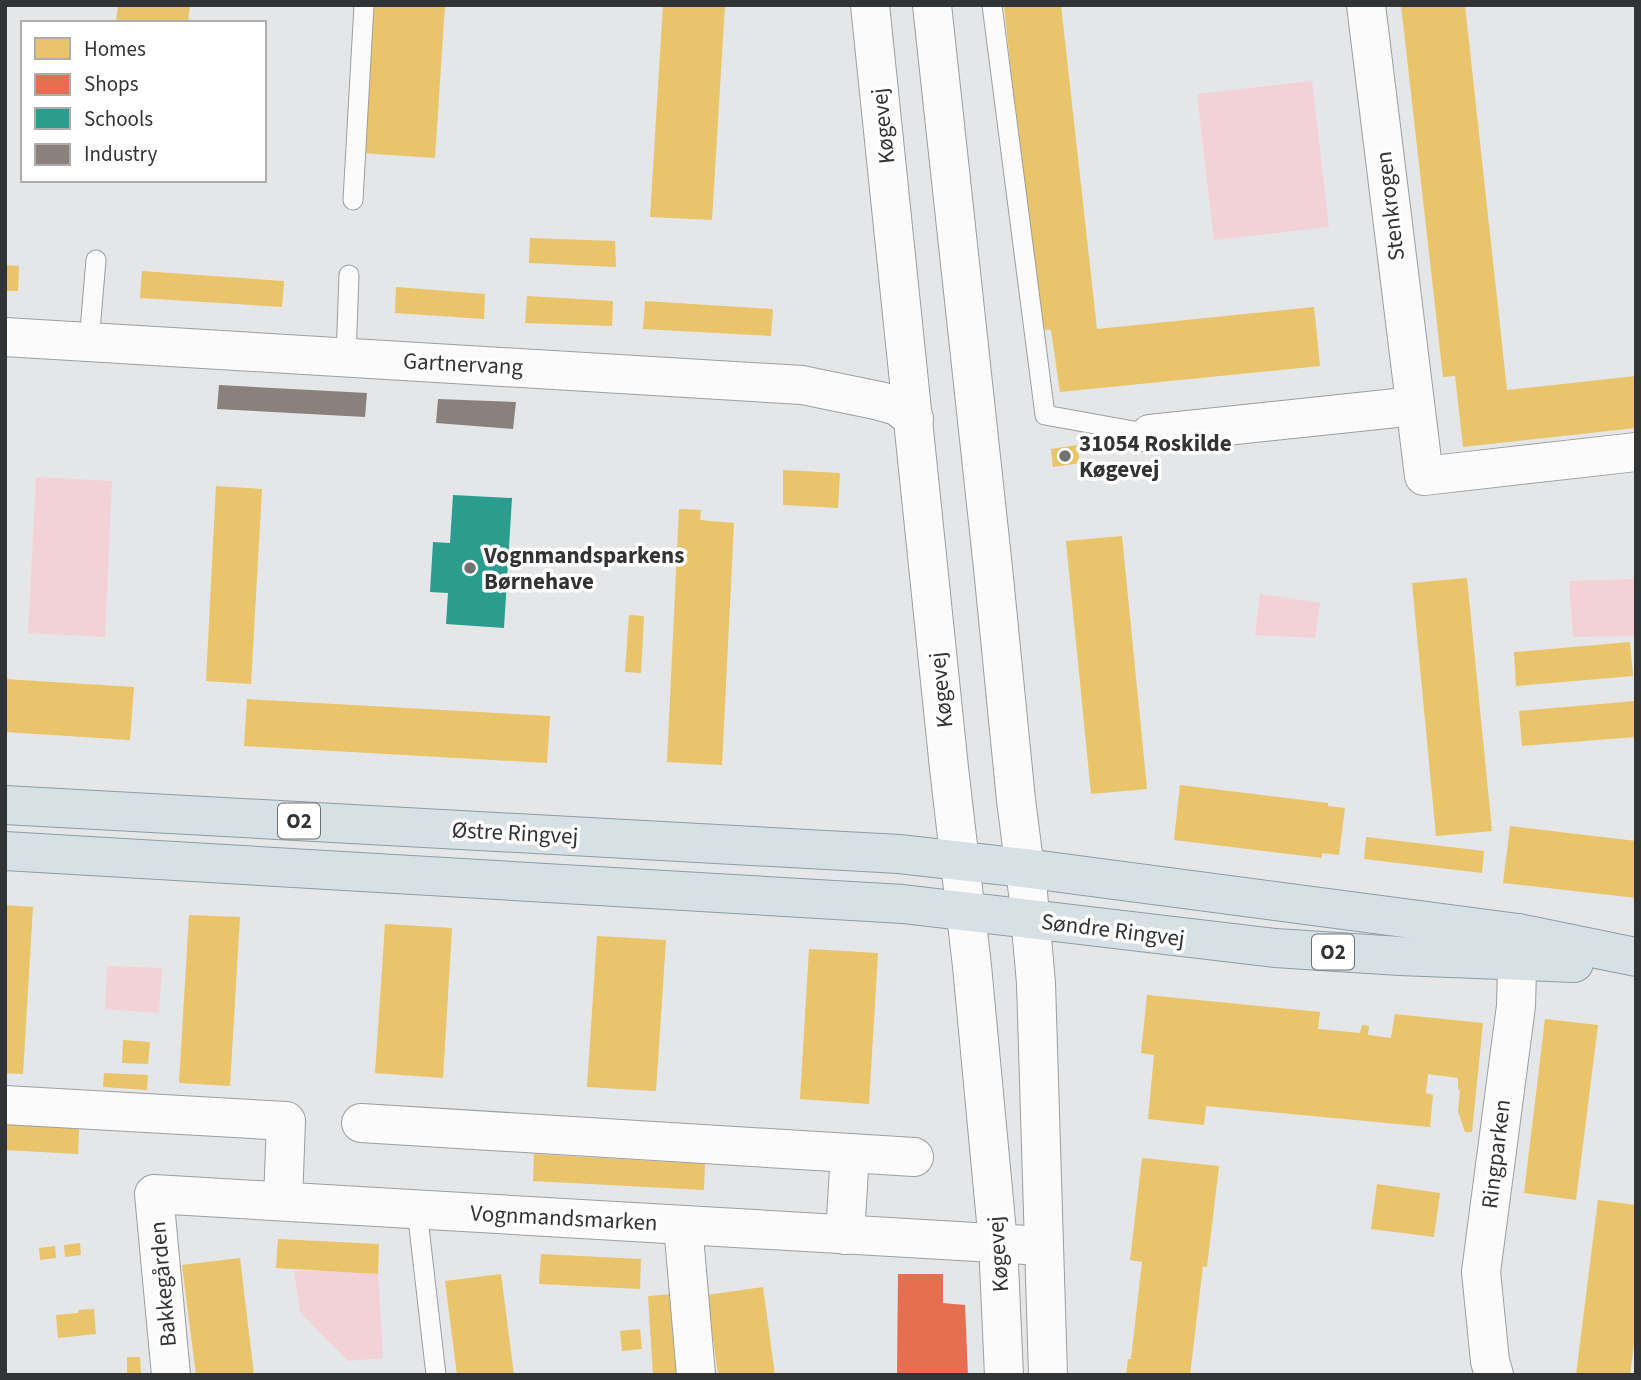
<svg xmlns="http://www.w3.org/2000/svg" width="1641" height="1380" font-family="'Source Sans 3',sans-serif">
<style>
.green{fill:#f2d2d6}
.homes{fill:#e9c46a}
.shops{fill:#e76f51}
.schools{fill:#2a9d8f}
.industry{fill:#8a817c}
.lines{fill:none;stroke-linecap:round;stroke-linejoin:round}
.service-casing{stroke:#9c9e9f;stroke-width:21}
.minor-casing{stroke:#9c9e9f;stroke-width:40}
.tertiary-casing{stroke:#9c9e9f;stroke-width:40}
.primary-casing{stroke:#8c9da5;stroke-width:40}
.service{stroke:#fbfbfc;stroke-width:19}
.minor{stroke:#fbfbfc;stroke-width:38}
.tertiary{stroke:#fbfbfc;stroke-width:38}
.primary{stroke:#d7e0e5;stroke-width:38}
.poi-dot{fill:#707273;stroke:#fff;stroke-width:2.5}
.labels{text-anchor:middle;dominant-baseline:central;stroke-width:7;stroke-linejoin:round;paint-order:stroke}
.shield{fill:#fff;stroke:#6f7071;stroke-width:2}
.shield-label{font-size:21px;font-weight:bold;fill:#313334}
.street-label{font-size:23px;fill:#313334;stroke:#fff}
.poi-label{font-size:23px;font-weight:bold;fill:#313334;stroke:#fff;text-anchor:start}
</style>
<rect width="100%" height="100%" fill="#e4e6e8"/>
<g class="green">
<polygon points="1312,81 1329,227 1214,240 1197,94"/>
<polygon points="36,477 112,481 105,637 28,633"/>
<polygon points="1636,579 1636,636 1573,637 1569,581"/>
<polygon points="1260,594 1320,603 1315,638 1255,635"/>
<polygon points="107,966 162,968 159,1013 105,1009"/>
<polygon points="294,1271 378,1271 383,1358 348,1361 300,1312"/>
</g>
<g class="homes">
<polygon points="118,5 190,5 188,23 116,23"/>
<polygon points="371,5 445,5 435,158 361,153"/>
<polygon points="663,5 725,5 712,220 650,217"/>
<polygon points="1004,5 1061,5 1097,329 1314,307 1320,366 1060,392 1051,330 1038,329"/>
<polygon points="1401,5 1465,5 1507,390 1636,376 1636,428 1463,447 1455,376 1443,377"/>
<polygon points="530,238 615,241 616,267 529,263"/>
<polygon points="5,265 19,266 18,291 5,291"/>
<polygon points="142,271 284,281 282,307 140,298"/>
<polygon points="396,287 485,294 484,319 395,313"/>
<polygon points="527,296 613,301 612,326 525,323"/>
<polygon points="645,301 773,309 771,336 643,329"/>
<polygon points="1077,445 1080,463 1053,467 1051,449"/>
<polygon points="783,470 840,473 838,508 783,505"/>
<polygon points="216,486 262,489 251,684 206,681"/>
<polygon points="679,509 701,510 700,520 734,523 722,765 667,762"/>
<polygon points="1122,536 1147,789 1091,794 1066,541"/>
<polygon points="1467,578 1492,831 1436,836 1412,583"/>
<polygon points="629,615 644,616 641,673 625,672"/>
<polygon points="1630,642 1633,676 1516,686 1514,652"/>
<polygon points="5,679 134,687 130,740 5,732"/>
<polygon points="247,699 550,716 547,763 244,746"/>
<polygon points="1635,701 1636,737 1522,746 1519,711"/>
<polygon points="1180,785 1328,803 1328,806 1345,808 1339,855 1322,853 1322,858 1174,840"/>
<polygon points="1510,826 1636,841 1636,898 1503,883"/>
<polygon points="1366,837 1484,851 1482,873 1364,859"/>
<polygon points="5,905 33,907 23,1074 5,1073"/>
<polygon points="189,915 240,917 230,1086 179,1083"/>
<polygon points="385,924 452,928 443,1078 375,1073"/>
<polygon points="597,936 666,940 656,1091 587,1087"/>
<polygon points="809,949 878,953 869,1104 800,1099"/>
<polygon points="1147,995 1320,1012 1318,1029 1360,1033 1362,1025 1369,1026 1368,1035 1391,1038 1395,1014 1483,1023 1472,1132 1465,1132 1458,1111 1460,1090 1458,1089 1458,1078 1428,1074 1426,1093 1433,1095 1430,1127 1206,1106 1204,1125 1148,1119 1154,1055 1141,1053"/>
<polygon points="1545,1019 1598,1025 1576,1200 1524,1193"/>
<polygon points="123,1040 150,1042 148,1064 122,1063"/>
<polygon points="104,1073 148,1075 147,1090 103,1087"/>
<polygon points="5,1124 79,1128 78,1154 5,1150"/>
<polygon points="534,1154 705,1164 704,1190 533,1181"/>
<polygon points="1142,1158 1219,1166 1207,1267 1203,1266 1190,1375 1126,1375 1128,1359 1131,1359 1142,1262 1130,1260"/>
<polygon points="1377,1184 1440,1193 1434,1237 1371,1229"/>
<polygon points="1598,1200 1636,1205 1636,1327 1630,1375 1576,1375"/>
<polygon points="278,1239 379,1244 378,1274 276,1268"/>
<polygon points="80,1243 81,1255 65,1257 64,1245"/>
<polygon points="55,1246 56,1258 40,1260 39,1248"/>
<polygon points="541,1254 641,1259 640,1289 539,1284"/>
<polygon points="240,1258 254,1375 196,1375 182,1265"/>
<polygon points="501,1274 514,1375 457,1375 445,1281"/>
<polygon points="763,1287 775,1375 718,1375 707,1295"/>
<polygon points="672,1294 678,1375 653,1375 648,1296"/>
<polygon points="94,1309 96,1334 58,1338 56,1315 78,1313 78,1310"/>
<polygon points="640,1329 642,1349 622,1351 620,1331"/>
<polygon points="127,1357 140,1357 141,1375 127,1375"/>
</g>
<polygon class="shops" points="898,1274 943,1274 943,1303 965,1305 968,1375 897,1375"/>
<polygon class="schools" points="453,495 512,498 504,628 446,624 448,593 430,592 433,542 450,543"/>
<g class="industry">
<polygon points="219,385 367,393 365,417 217,409"/>
<polygon points="438,399 516,402 513,429 436,423"/>
</g>
<g class="lines">
<defs>
<g id="service">
<polyline points="992,5 1045,415 1150,434"/>
<polyline points="353,200 364,5"/>
<polyline points="89,342 96,260"/>
<polyline points="346,357 349,275"/>
<polyline points="417,1210 436,1375"/>
</g>
<g id="minor">
<polyline points="1366,5 1424,476 1636,452"/>
<polyline points="5,337 802,385 880,401 897,406 914,419"/>
<polyline points="1150,434 1415,406"/>
<polyline points="5,1105 286,1121 283,1201"/>
<polyline points="361,1123 914,1157"/>
<polyline points="683,1225 696,1375"/>
<polyline points="845,1235 850,1153"/>
<polyline points="171,1375 154,1194 1044,1246"/>
<polyline points="1494,1375 1490,1361 1481,1272 1516,1006 1518,933"/>
</g>
<g id="tertiary">
<polyline points="870,5 949,768 972,966 998,1243 1004,1375"/>
<polyline points="932,5 993,568 1016,800 1028,893 1036,983 1048,1375"/>
</g>
<g id="primary">
<polyline points="5,805 899,854 1024,868 1518,933 1636,957"/>
<polyline points="5,851 903,904 1275,948 1400,956 1574,963"/>
</g>
</defs>
<use href="#service" class="service-casing"/>
<use href="#minor" class="minor-casing"/>
<use href="#tertiary" class="tertiary-casing"/>
<use href="#primary" class="primary-casing"/>
<use href="#service" class="service"/>
<use href="#minor" class="minor"/>
<use href="#tertiary" class="tertiary"/>
<use href="#primary" class="primary"/>
</g>
<g class="poi-dot">
<circle cx="1065" cy="456" r="7"/>
<circle cx="470" cy="568" r="7"/>
</g>
<g class="labels">
<g class="shield">
<rect x="278" y="803.5" width="42" height="35" rx="5"/>
<rect x="1312" y="934.5" width="42" height="35" rx="5"/>
</g>
<g class="shield-label">
<text x="299" y="821">O2</text>
<text x="1333" y="952">O2</text>
</g>
<g class="street-label">
<text transform="translate(883 126) rotate(-96)">Køgevej</text>
<text transform="translate(1390 206) rotate(-97)">Stenkrogen</text>
<text transform="translate(463 364) rotate(3)">Gartnervang</text>
<text transform="translate(941 690) rotate(-96)">Køgevej</text>
<text transform="translate(515 833) rotate(3)">Østre Ringvej</text>
<text transform="translate(1113 930) rotate(7)">Søndre Ringvej</text>
<text transform="translate(1496 1154) rotate(-83)">Ringparken</text>
<text transform="translate(564 1218) rotate(3)">Vognmandsmarken</text>
<text transform="translate(998 1254) rotate(-94)">Køgevej</text>
<text transform="translate(163 1284) rotate(-95)">Bakkegården</text>
</g>
<g class="poi-label">
<text x="1079" y="443">31054 Roskilde<tspan x="1079" dy="26">Køgevej</tspan></text>
<text x="484" y="555">Vognmandsparkens<tspan x="484" dy="26">Børnehave</tspan></text>
</g>
</g>
<rect width="1641" height="1380" fill="none" stroke="#313334" stroke-width="14"/>
<rect x="21" y="21" width="245" height="161" fill="#ffffff" stroke="#adadae" stroke-width="2"/>
<rect x="35" y="38" width="35" height="21" fill="#e9c46a" stroke="#adadae" stroke-width="2"/>
<text x="84" y="56" font-size="21" fill="#313334">Homes</text>
<rect x="35" y="74" width="35" height="21" fill="#e76f51" stroke="#adadae" stroke-width="2"/>
<text x="84" y="91" font-size="21" fill="#313334">Shops</text>
<rect x="35" y="108" width="35" height="21" fill="#2a9d8f" stroke="#adadae" stroke-width="2"/>
<text x="84" y="126" font-size="21" fill="#313334">Schools</text>
<rect x="35" y="144" width="35" height="21" fill="#8a817c" stroke="#adadae" stroke-width="2"/>
<text x="84" y="161" font-size="21" fill="#313334">Industry</text>
</svg>
